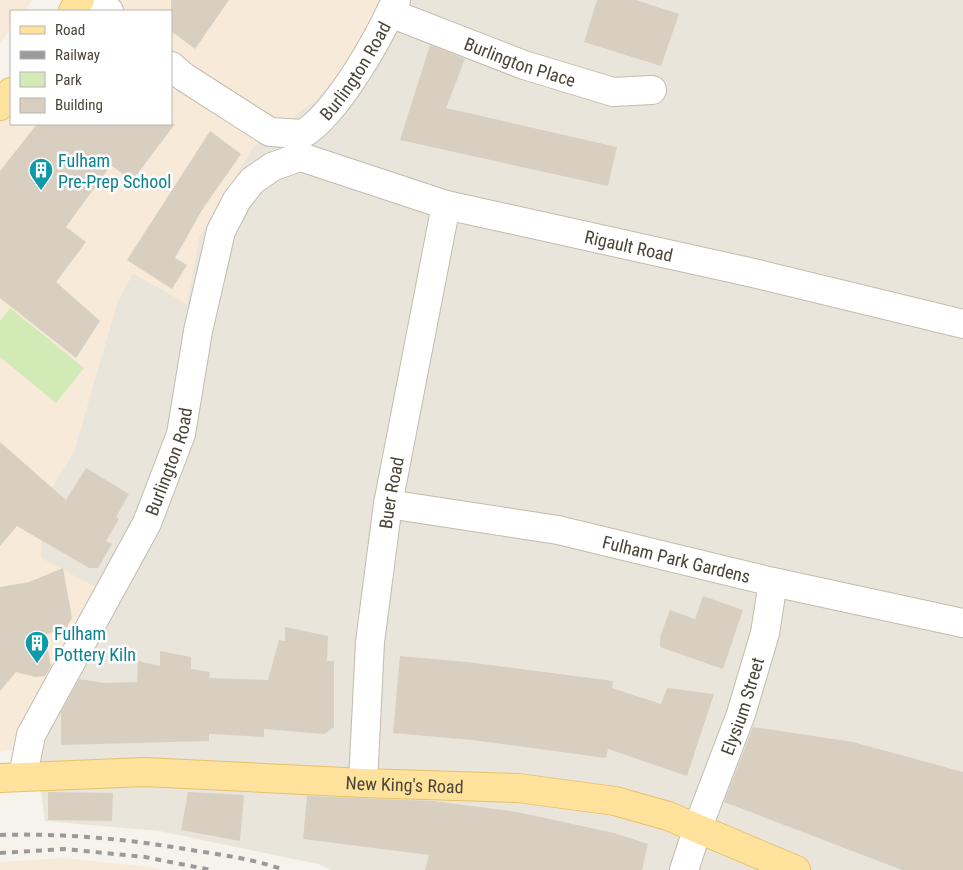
<svg xmlns="http://www.w3.org/2000/svg" width="963" height="870" font-family="'Roboto Condensed',sans-serif">
<style>
.residential{fill:#eae5da}
.commercial{fill:#f7ead8}
.green{fill:#d2eab5}
.building{fill:#d8cfc1}
.lines{fill:none;stroke-linecap:round;stroke-linejoin:round}
.minor-casing{stroke:#c2bbae;stroke-width:30}
.major-casing{stroke:#e6c16a;stroke-width:30}
.minor{stroke:#fff;stroke-width:28}
.major{stroke:#ffe39c;stroke-width:28}
.rail{stroke:#9a9a9a;stroke-width:4;stroke-dasharray:6 6;stroke-linecap:butt}
.labels{text-anchor:middle;dominant-baseline:central;stroke-width:5;stroke-linejoin:round;paint-order:stroke}
.street-label{font-size:18px;fill:#4b4439;stroke:#fff}
.culture-label{font-size:18px;fill:#0d838f;stroke:#fff;text-anchor:start}
</style>
<rect width="100%" height="100%" fill="#f6f3ec"/>
<polygon class="residential" points="381,0 963,0 963,870 332,870 318,864 159,831 45,821 35,747 42,504 74,451 117,303 133,273 187,304 199,237 253,147 316,100 357,51"/>
<g class="commercial">
<polygon points="0,0 32,0 24,11 11,11 11,28 0,43"/>
<polygon points="99,0 381,0 357,51 316,100 253,147 199,237 187,304 133,273 117,303 74,451 42,504 41,558 98,588 35,747 0,752 0,123 11,109 11,124 171,124 171,11 90,11"/>
<polygon points="65,858 148,867 162,870 0,870 0,862"/>
</g>
<polygon class="green" points="10,308 84,368 56,403 0,357 0,321"/>
<g class="building">
<polygon points="171,0 229,0 195,49 171,31"/>
<polygon points="597,0 636,0 679,14 661,66 584,42"/>
<polygon points="430,45 465,59 446,108 617,147 608,186 400,140"/>
<polygon points="37,124 175,124 132,181 111,165 66,227 86,242 56,282 100,321 76,358 0,298 0,171"/>
<polygon points="210,131 241,154 202,210 175,258 187,265 172,289 127,260"/>
<polygon points="0,442 66,500 86,468 129,494 116,517 119,519 106,541 112,544 98,568 89,568 17,526 0,546"/>
<polygon points="63,568 72,618 66,628 45,635 51,666 45,676 35,677 16,672 0,691 0,587 29,582"/>
<polygon points="703,596 743,610 723,669 660,647 660,637 670,610 695,619"/>
<polygon points="285,627 328,636 327,661 334,661 334,727 324,734 264,729 264,737 209,734 209,741 61,745 61,712 79,679 105,683 137,682 138,661 160,666 160,651 191,657 191,669 210,672 209,678 268,680 279,640 285,641"/>
<polygon points="400,656 467,662 613,681 612,688 661,704 667,688 714,694 687,776 608,749 606,758 472,740 393,733"/>
<polygon points="753,727 853,742 963,772 963,870 902,870 724,802"/>
<polygon points="48,792 113,793 112,821 48,820"/>
<polygon points="188,792 244,795 240,841 181,830"/>
<polygon points="307,796 433,801 517,812 614,833 648,844 642,870 425,870 429,855 303,839"/>
</g>
<g class="lines">
<defs>
<g id="minor">
<polyline points="97,0 109,11"/>
<path id="s1" d="M390 13 524 65 613 92 652 90"/>
<path id="s2" d="M171 66 184 77 270 132 303 134C338 112 379 38 396 0"/>
<path id="s3" d="M388 504 558 530 773 582 963 623"/>
<path id="s4" d="M23 776 31 735 147 523 181 434 198 331 221 231 237 200 252 181 272 167 299 157 307 159 446 205 749 272 963 324"/>
<path id="s5" d="M363 783 370 642 388 504 446 205"/>
<path id="s6" d="M684 870 698 827 741 714 765 633 773 582"/>
</g>
<g id="major">
<polyline points="73,11 80,0"/>
<polyline points="0,106 11,92"/>
<path id="s7" d="M0 778 145 772 363 783 518 788 615 801 668 816 796 870"/>
</g>
</defs>
<use href="#minor" class="minor-casing"/>
<use href="#major" class="major-casing"/>
<use href="#minor" class="minor"/>
<use href="#major" class="major"/>
<g class="rail">
<path d="M0 835C65 833 127 839 191 850 223 855 254 859 284 870"/>
<polyline points="0,853 64,849 145,857 211,870"/>
</g>
</g>
<defs>
<symbol id="building-pin" viewBox="-11 -11 22 30"><path d="M0 17L-7.5 6A9.5 9.5 0 1 1 7.5 6Z" fill="#0f9aa8" stroke="#fff"/><path d="M-4-6H4V6H1V3H-1V6H-4ZM-2.5-4.3h1.7v1.8h-1.7ZM.8-4.3h1.7v1.8H.8ZM-2.5-1h1.7V.8h-1.7ZM.8-1h1.7V.8H.8Z" fill="#fff"/></symbol>
</defs>
<g fill-rule="evenodd">
<use href="#building-pin" x="27" y="156" width="28" height="38"/>
<use href="#building-pin" x="23" y="629" width="28" height="38"/>
</g>
<g class="labels">
<g class="street-label">
<text stroke="none"><textPath href="#s1" startOffset="139">Burlington Place</textPath></text>
<text stroke="none"><textPath href="#s2" startOffset="235">Burlington Road</textPath></text>
<text stroke="none"><textPath href="#s4" startOffset="1040">Rigault Road</textPath></text>
<text stroke="none"><textPath href="#s4" startOffset="349">Burlington Road</textPath></text>
<text stroke="none"><textPath href="#s5" startOffset="292">Buer Road</textPath></text>
<text stroke="none"><textPath href="#s3" startOffset="294">Fulham Park Gardens</textPath></text>
<text stroke="none"><textPath href="#s6" startOffset="174">Elysium Street</textPath></text>
<text stroke="none"><textPath href="#s7" startOffset="405">New King's Road</textPath></text>
</g>
<g class="culture-label">
<text x="58" y="160">Fulham<tspan x="58" dy="21">Pre-Prep School</tspan></text>
<text x="54" y="633">Fulham<tspan x="54" dy="21">Pottery Kiln</tspan></text>
</g>
</g>
<rect x="10" y="10" width="162" height="115" fill="#ffffff" stroke="#b7b4b0"/>
<rect x="20" y="26" width="25" height="8" fill="#ffe39c" stroke="#b7b4b0"/>
<text x="55" y="35" font-size="15" fill="#4b4439">Road</text>
<rect x="20" y="51" width="25" height="8" fill="#9a9a9a" stroke="#b7b4b0"/>
<text x="55" y="60" font-size="15" fill="#4b4439">Railway</text>
<rect x="20" y="72" width="25" height="15" fill="#d2eab5" stroke="#b7b4b0"/>
<text x="55" y="85" font-size="15" fill="#4b4439">Park</text>
<rect x="20" y="98" width="25" height="15" fill="#d8cfc1" stroke="#b7b4b0"/>
<text x="55" y="110" font-size="15" fill="#4b4439">Building</text>
</svg>
